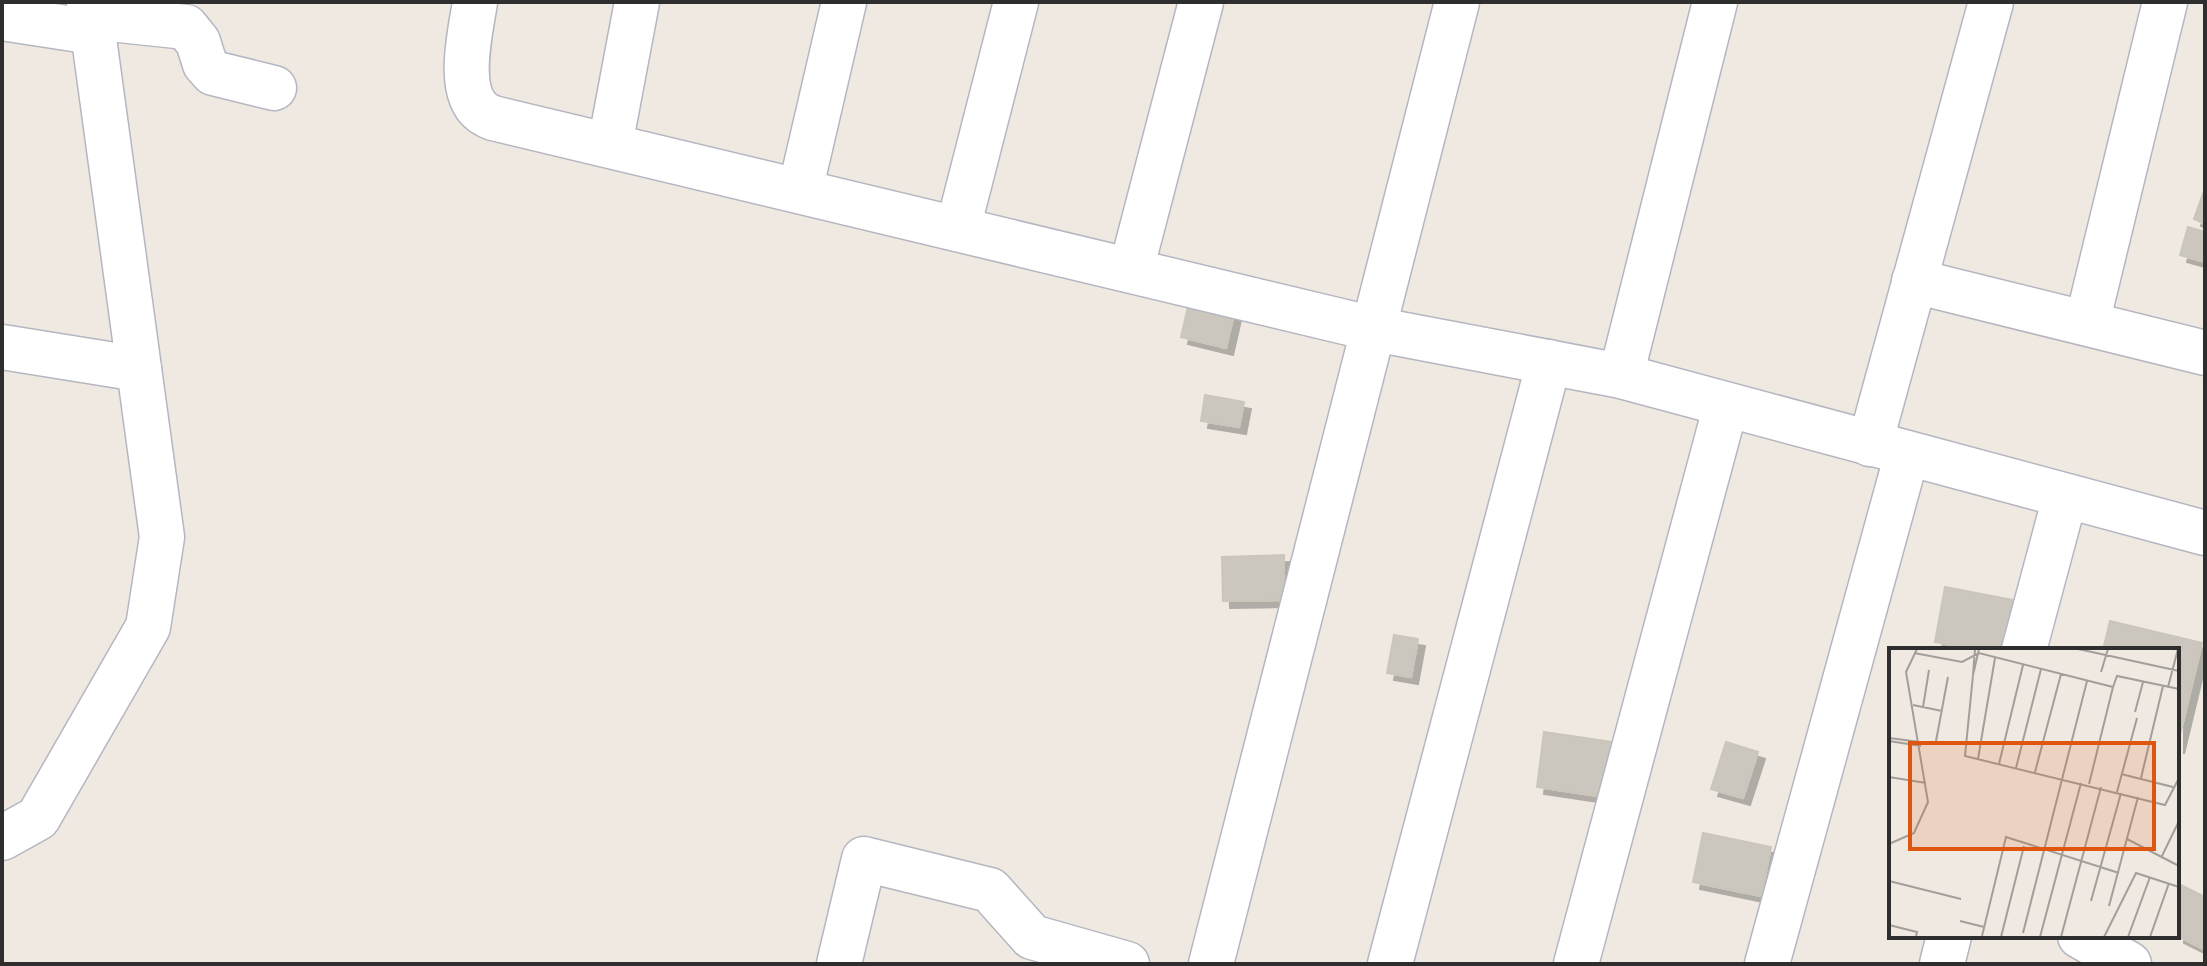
<svg xmlns="http://www.w3.org/2000/svg" width="2207" height="966" font-family="'Work Sans',sans-serif">
<style>
.building{fill:#cbc7bf;stroke:#cbc5ba;stroke-width:2;filter:url(#shadow)}
.lines{fill:none;stroke-linecap:round;stroke-linejoin:round}
.minor-casing{stroke:#b4b7c1;stroke-width:47}
.minor{stroke:#fff;stroke-width:44}
.inset-road{fill:none;stroke:#a29e99;stroke-width:2}
.view{fill:#df570e;fill-opacity:0.15;stroke:#df570e;stroke-width:4}
.inset-edge{fill:none;stroke:#2e2e2e;stroke-width:4}
</style>
<defs>
<filter id="shadow"><feDropShadow dx="7" dy="7" stdDeviation="0" flood-color="#0004"/></filter>
</defs>
<rect width="100%" height="100%" fill="#efe9e1"/>
<g class="building">
<polygon points="2205,188 2205,224 2194,219"/>
<polygon points="2188,227 2205,232 2205,262 2180,255"/>
<polygon points="1190,298 1235,309 1226,348 1181,337"/>
<polygon points="1205,395 1244,402 1239,427 1201,421"/>
<polygon points="1284,555 1284,600 1223,601 1222,557"/>
<polygon points="1945,587 2013,600 2003,650 1977,650 1935,642"/>
<polygon points="2110,621 2202,643 2177,747 2177,650 2103,650"/>
<polygon points="1394,635 1418,639 1411,677 1387,673"/>
<polygon points="1544,732 1613,742 1605,797 1537,787"/>
<polygon points="1726,742 1758,752 1743,798 1711,789"/>
<polygon points="1703,833 1771,847 1761,896 1693,882"/>
<polygon points="2177,883 2205,897 2205,950 2177,936"/>
</g>
<g class="lines">
<defs>
<g id="minor">
<path d="M475 2C471 30 455 91 482 112 485 115 489 116 493 118L1374 329 1621 376 2205 533"/>
<polyline points="91,17 186,27 198,42 205,64 213,73 274,88"/>
<polyline points="2,18 93,32"/>
<polyline points="610,145 637,2"/>
<polyline points="800,191 844,2"/>
<polyline points="958,228 1016,2"/>
<polyline points="1131,270 1201,2"/>
<polyline points="1914,281 2205,353"/>
<polyline points="2087,323 2165,2"/>
<polyline points="2,347 139,369"/>
<polyline points="1621,376 1715,2"/>
<polyline points="1870,444 1991,2"/>
<polyline points="2024,650 2065,497"/>
<polyline points="2,838 38,818 148,627 162,537 89,2"/>
<polyline points="2080,936 2129,964"/>
<polyline points="839,964 864,859 990,890 1032,937 1127,964"/>
<polyline points="1211,964 1457,2"/>
<polyline points="1390,964 1549,362"/>
<polyline points="1576,964 1726,405"/>
<polyline points="1767,964 1907,454"/>
<polyline points="1942,964 1949,936"/>
</g>
</defs>
<use href="#minor" class="minor-casing"/>
<use href="#minor" class="minor"/>
</g>
<g transform="translate(1889 648)">
<rect width="290" height="290" fill="#efe9e1"/>
<path class="inset-road" d="M86 1 84 27 90 1M189 1 290 23M25 5 73 14 90 5 224 39 228 28 290 41M212 24 219 1M84 27 76 108 276 157 290 130M279 39 289 1M24 57 53 63M34 59 40 22M246 64 254 34M0 90 31 94M0 93 32 98M47 93 59 29M89 111 106 10M110 116 134 17M127 120 152 21M146 124 172 26M232 126 284 139M0 129 37 135M252 130 274 38M200 136 224 39M228 144 248 70M238 191 290 218M0 196 25 185 39 154 17 24 28 1M272 210 290 173M0 233 72 251M202 253 232 145M220 258 249 149M71 273 95 279M0 277 28 284 27 289M134 285 198 33M93 288 117 189 230 225M112 289 135 198M151 289 192 135M172 289 212 139M215 289 247 225 290 239M239 289 261 229M261 289 280 235"/>
<path class="view" d="M21 95H265V201H21Z"/>
<rect width="290" height="290" class="inset-edge"/>
</g>
<rect width="2207" height="966" fill="none" stroke="#2e2e2e" stroke-width="8"/>
</svg>
